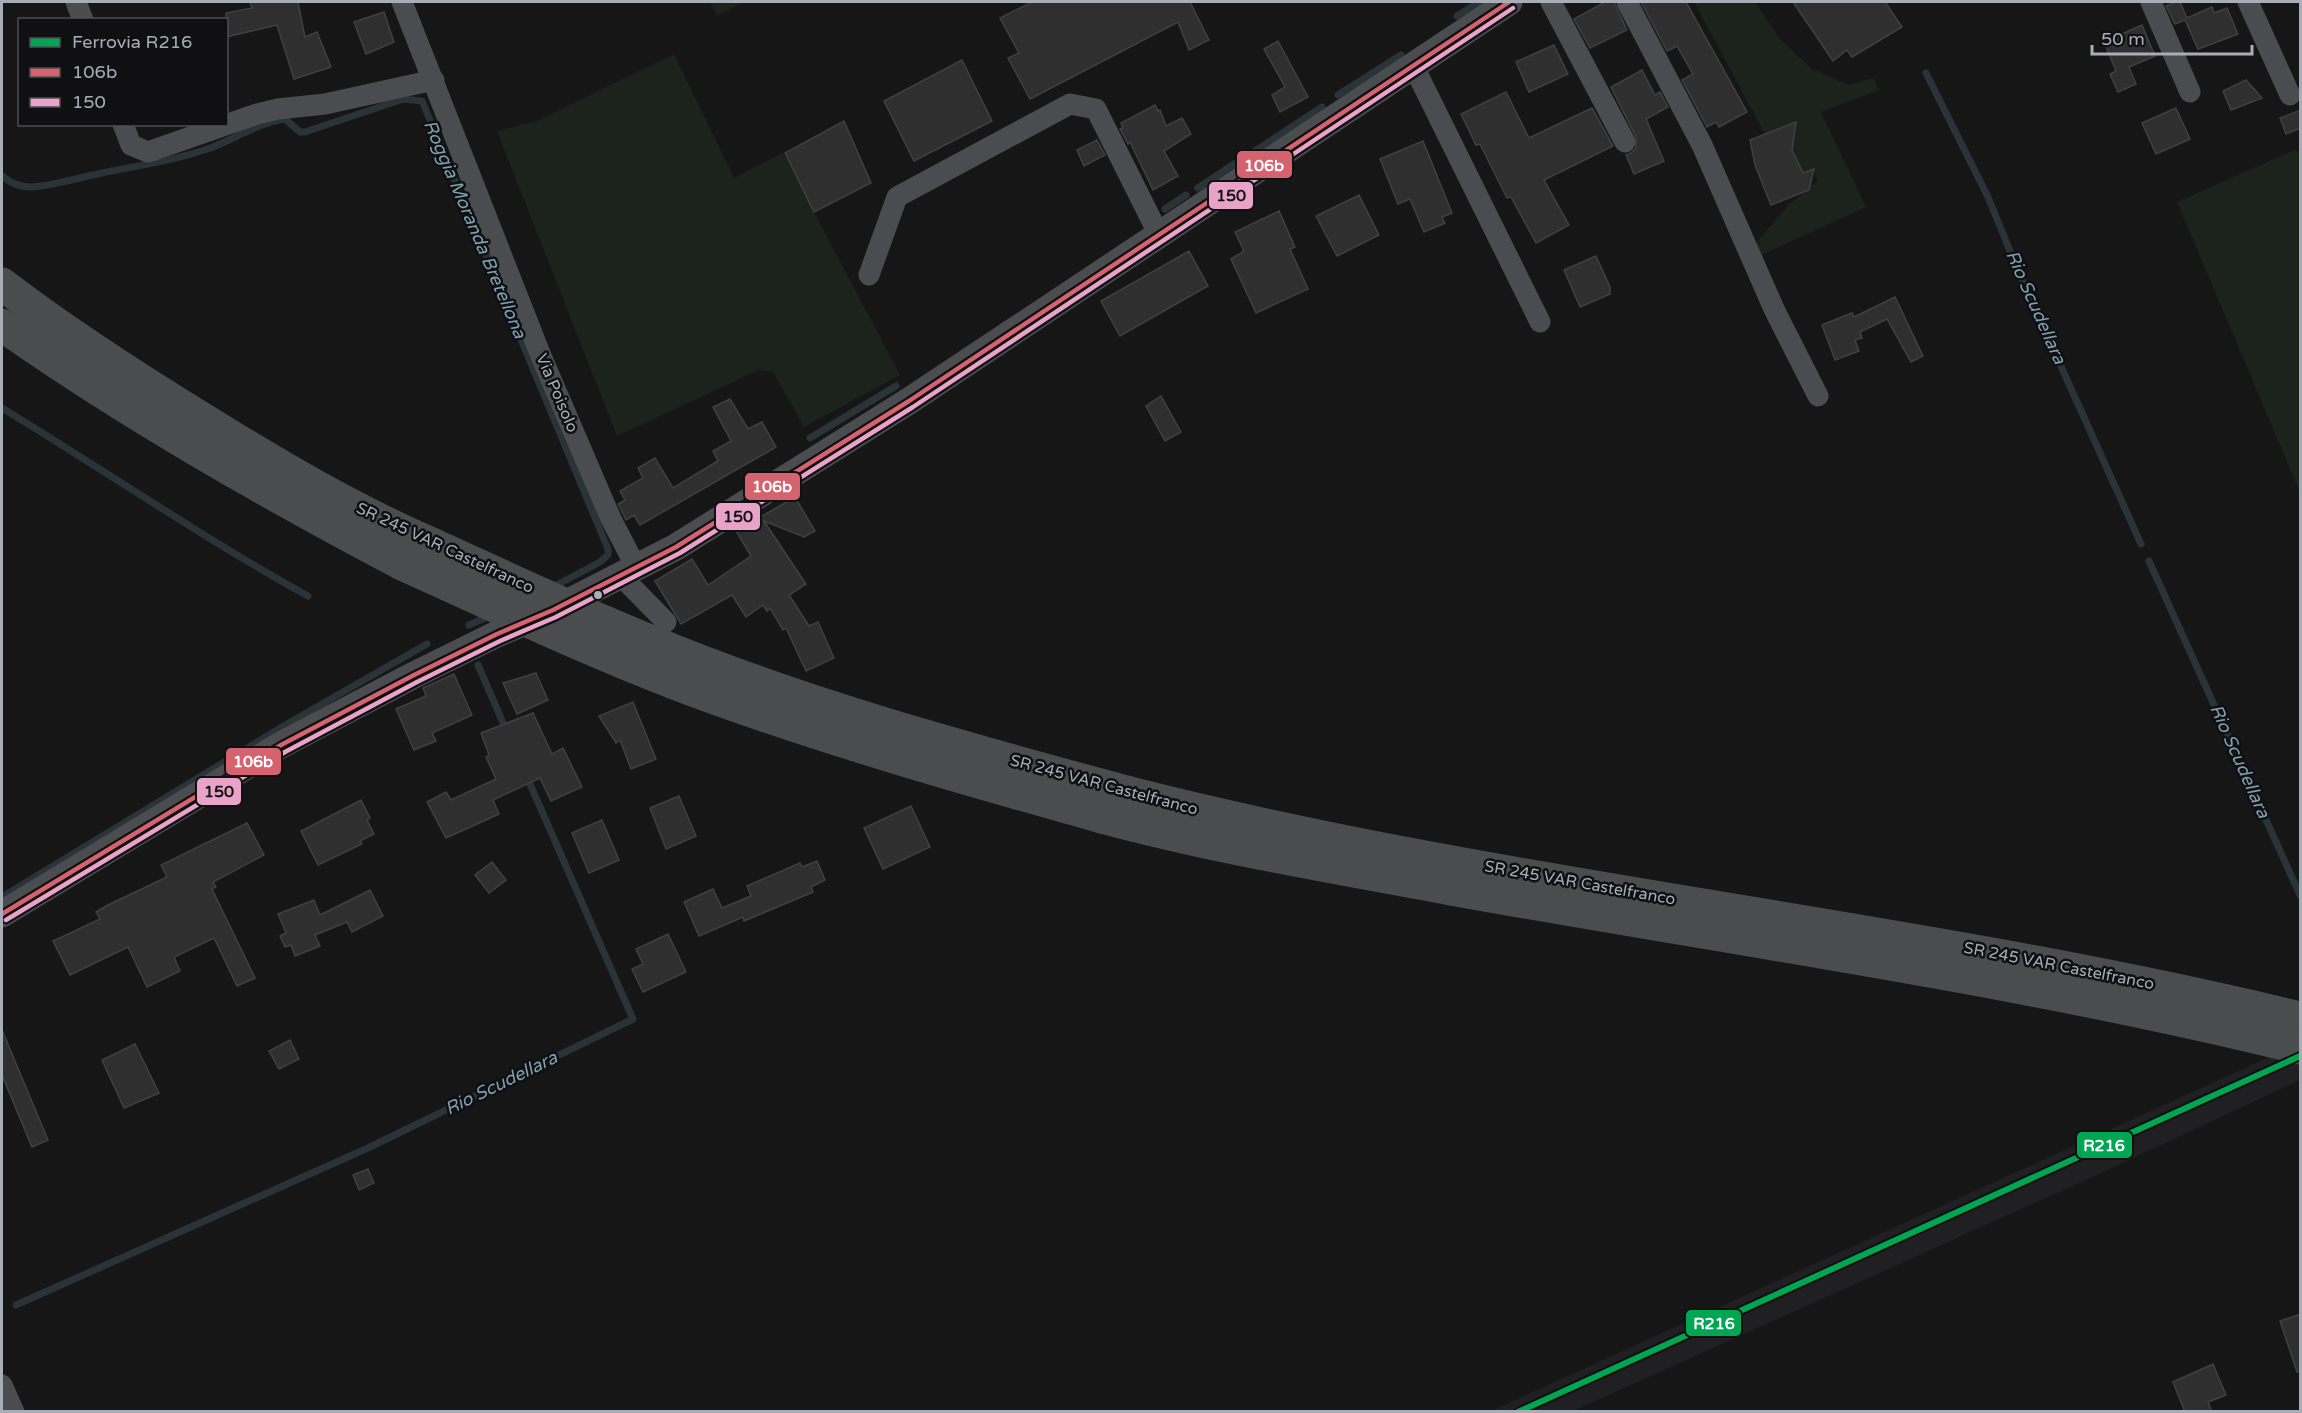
<svg xmlns="http://www.w3.org/2000/svg" width="2302" height="1413" font-family="'Varela Round',sans-serif">
<style>
.built{fill:#202022}
.green{fill:#1c231c}
.lines{fill:none;stroke-linecap:round;stroke-linejoin:round}
.stream{stroke:#293338;stroke-width:7}
.building{fill:#2f2f30;stroke:#3e4042;stroke-width:1.5}
.minor{stroke:#4a4c4f;stroke-width:21}
.tertiary{stroke:#4a4c4f;stroke-width:27}
.trunk{stroke:#4a4c4e;stroke-width:33}
.trunk-bridge{stroke:#4a4c4e;stroke-width:33}
.bus-1-casing{stroke:#101012;stroke-width:9}
.bus-2-casing{stroke:#101012;stroke-width:9}
.bus-1{stroke:#d5626f;stroke-width:4.5}
.bus-2{stroke:#e9a2c8;stroke-width:4.5}
.rail-1-casing{stroke:#101012;stroke-width:10}
.rail-1{stroke:#00a651;stroke-width:6}
.bus-dot{fill:#a7aeb7;stroke:#101012;stroke-width:2}
.labels{text-anchor:middle;dominant-baseline:central;stroke-width:5;stroke-linejoin:round;paint-order:stroke}
.street-label{font-size:16px;fill:#a7aeb7;stroke:#101012}
.water-label{font-size:18px;font-style:italic;fill:#7ea2b2;stroke:#101012}
.line-badge{stroke:#101012;stroke-width:2}
.badge-label{font-size:16px;text-anchor:middle;font-weight:bold;fill:#fff}
.pale-badge-label{font-size:16px;text-anchor:middle;font-weight:bold;fill:#111}
</style>
<rect width="100%" height="100%" fill="#161616"/>
<polygon class="built" points="2300,1043 2300,1080 2097,1175 1573,1411 1489,1412"/>
<g class="green">
<polygon points="710,2 744,2 717,16"/>
<polygon points="1694,2 1755,2 1780,39 1812,69 1849,85 1873,78 1879,90 1821,112 1866,207 1761,255 1756,243 1789,204 1809,190 1810,185 1818,182 1813,169 1803,173 1792,150 1796,122 1765,134"/>
<polygon points="674,54 734,178 783,153 900,375 804,427 773,372 759,370 617,436 497,131 537,121"/>
<polygon points="2294,150 2300,152 2299,490 2177,202"/>
</g>
<g class="lines">
<g class="stream">
<polyline points="1457,16 1479,2"/>
<polyline points="1926,73 1988,197 2019,273 2141,544"/>
<polyline points="1338,95 1401,55"/>
<polyline points="1252,153 1322,107"/>
<path d="M2 176C9 182 20 187 31 187 52 186 73 179 93 175 133 166 175 161 213 147 238 137 258 123 285 119L300 132H305L403 99 422 101 608 549V555L600 562 551 588"/>
<polyline points="1198,188 1234,164"/>
<polyline points="1165,209 1186,195"/>
<path d="M2 408C104 470 203 538 308 596"/>
<polyline points="810,438 896,386"/>
<polyline points="2149,561 2300,895"/>
<polyline points="469,625 489,616"/>
<polyline points="478,665 507,732"/>
<polyline points="2,897 287,724 427,644"/>
<polyline points="16,1305 368,1148 633,1019 526,775"/>
</g>
</g>
<g class="building">
<polygon points="250,2 298,2 305,37 317,32 331,67 294,79 277,25 226,37 226,13 252,8"/>
<polygon points="1032,2 1190,2 1209,40 1189,50 1178,22 1030,99 1008,58 1019,53 1000,18"/>
<polygon points="1605,2 1614,2 1627,30 1590,48 1574,19"/>
<polygon points="1641,2 1686,2 1747,112 1719,127 1716,122 1707,127 1682,80 1693,74 1677,46 1667,51"/>
<polygon points="1793,2 1885,2 1902,27 1852,57 1847,50 1833,61"/>
<polygon points="2176,2 2180,2 2187,18 2212,7 2214,13 2227,8 2238,34 2198,49 2185,20 2175,24 2166,6"/>
<polygon points="384,12 394,42 366,54 354,22"/>
<polygon points="2142,25 2155,56 2129,67 2136,84 2118,92 2110,74 2116,71 2104,42"/>
<polygon points="1278,41 1308,97 1280,112 1272,95 1285,87 1264,49"/>
<polygon points="1554,45 1568,74 1529,92 1516,62"/>
<polygon points="962,60 992,121 914,161 884,101"/>
<polygon points="1642,70 1655,95 1660,92 1668,107 1646,119 1664,161 1634,174 1626,155 1631,153 1636,148 1636,137 1611,87"/>
<polygon points="2246,80 2262,98 2231,110 2223,91"/>
<polygon points="1506,92 1529,138 1592,108 1613,146 1544,180 1569,225 1536,243 1511,197 1507,198 1480,144 1476,145 1461,114"/>
<polygon points="1155,105 1158,111 1160,110 1166,126 1182,118 1191,134 1164,151 1178,176 1153,190 1130,142 1128,144 1120,129 1123,128 1121,123"/>
<polygon points="2176,108 2190,139 2156,154 2142,123"/>
<polygon points="2301,110 2301,128 2286,134 2280,118"/>
<polygon points="844,121 871,183 814,212 785,153"/>
<polygon points="1796,122 1792,150 1803,173 1814,169 1809,190 1771,205 1755,165 1750,140"/>
<polygon points="1097,140 1105,155 1084,166 1077,150"/>
<polygon points="1423,141 1452,213 1442,217 1445,223 1424,232 1410,199 1398,204 1380,159"/>
<polygon points="1359,195 1379,235 1337,256 1316,216"/>
<polygon points="1279,211 1295,247 1290,249 1308,289 1256,313 1231,259 1244,251 1235,232"/>
<polygon points="1189,251 1208,286 1120,336 1101,301"/>
<polygon points="1596,256 1610,287 1610,294 1580,307 1564,270"/>
<polygon points="1895,297 1923,356 1911,362 1887,319 1860,332 1862,338 1855,340 1859,351 1835,360 1822,325 1852,313 1854,317"/>
<polygon points="1161,396 1181,432 1165,441 1146,406"/>
<polygon points="730,399 748,429 762,422 776,447 640,525 634,515 626,520 618,504 625,500 620,491 643,478 638,468 655,458 673,488 718,461 713,451 731,441 713,407"/>
<polygon points="795,497 815,531 804,537 764,521 806,584 789,595 809,626 818,622 834,658 806,671 786,628 783,630 770,608 767,611 763,605 746,617 732,595 681,624 655,581 692,559 708,585 751,556 736,531"/>
<polygon points="536,673 548,700 517,714 503,683"/>
<polygon points="454,674 472,715 432,733 436,741 414,750 396,709 426,696 423,688"/>
<polygon points="633,702 656,759 631,769 620,740 616,743 599,716"/>
<polygon points="533,713 552,754 563,748 582,787 551,801 540,778 493,800 499,814 446,838 427,802 446,792 451,800 496,779 486,757 489,755 481,733"/>
<polygon points="679,796 696,836 666,849 650,808"/>
<polygon points="361,800 370,818 367,820 374,834 360,841 362,844 318,865 301,831"/>
<polygon points="911,806 930,847 883,869 864,828"/>
<polygon points="602,820 619,860 589,873 572,833"/>
<polygon points="247,823 264,855 213,882 216,887 212,889 255,978 237,986 214,938 174,957 180,971 147,987 128,947 70,975 53,941 100,919 96,912 108,905 167,877 161,865"/>
<polygon points="817,861 825,880 811,887 813,892 744,921 743,917 699,936 684,902 713,889 722,908 751,896 747,886 800,863 802,867"/>
<polygon points="492,862 506,880 489,893 475,875"/>
<polygon points="370,890 383,916 352,932 347,922 315,935 320,946 295,956 291,945 285,947 280,936 286,933 278,914 314,900 320,915"/>
<polygon points="668,934 686,972 643,992 632,969 643,964 636,949"/>
<polygon points="2,1030 48,1140 32,1147 2,1075"/>
<polygon points="290,1040 299,1059 279,1069 269,1051"/>
<polygon points="135,1044 159,1093 124,1108 102,1060"/>
<polygon points="368,1169 374,1183 359,1190 353,1175"/>
<polygon points="2301,1314 2301,1371 2297,1372 2280,1321"/>
<polygon points="2213,1364 2226,1395 2208,1402 2212,1412 2185,1412 2173,1382"/>
</g>
<g class="lines">
<g class="minor">
<polyline points="76,2 83,20"/>
<polyline points="402,2 541,356 611,519 636,567"/>
<polyline points="1551,2 1625,142"/>
<polyline points="1627,2 1702,145 1774,309 1818,396"/>
<polyline points="2151,2 2190,92"/>
<polyline points="2248,2 2290,95"/>
<polyline points="1413,65 1540,322"/>
<polyline points="123,124 131,145 148,152 257,114 278,109 325,104 434,80"/>
<polyline points="869,275 897,197 1070,104 1096,109 1158,233"/>
<polyline points="620,575 666,622"/>
<polyline points="2,1385 14,1412"/>
</g>
<polyline class="tertiary" points="2,914 281,745 414,675 497,634 553,610 676,547 909,401 1509,2"/>
<g class="trunk">
<path d="M2 284C67 334 136 378 206 421 280 467 355 511 434 545"/>
<path d="M2 325C129 414 264 491 402 564"/>
<path d="M1130 793C1515 891 1914 924 2300 1018"/>
<path d="M1102 817C1217 848 1334 867 1451 889 1734 940 2021 979 2300 1048"/>
</g>
<g class="trunk-bridge">
<path d="M434 545C533 590 632 637 735 674 864 721 997 757 1130 793"/>
<path d="M402 564C497 607 592 652 690 689 825 739 963 778 1102 817"/>
</g>
<defs>
<polyline id="bus-1" points="2,914 281,745 414,675 497,634 553,610 676,547 909,401 1509,2"/>
<polyline id="bus-2" points="6,920 285,752 417,682 500,641 556,617 680,553 913,407 1513,8"/>
</defs>
<use href="#bus-1" class="bus-1-casing"/>
<use href="#bus-2" class="bus-2-casing"/>
<use href="#bus-1" class="bus-1"/>
<use href="#bus-2" class="bus-2"/>
<defs>
<polyline id="rail-1" points="1518,1412 2300,1056"/>
</defs>
<use href="#rail-1" class="rail-1-casing"/>
<use href="#rail-1" class="rail-1"/>
</g>
<circle class="bus-dot" cx="598" cy="595" r="5"/>
<g class="labels">
<g class="street-label">
<text transform="translate(557 393) rotate(67)">Via Poisolo</text>
<text transform="translate(445 548) rotate(25)">SR 245 VAR Castelfranco</text>
<text transform="translate(1104 785) rotate(15)">SR 245 VAR Castelfranco</text>
<text transform="translate(1580 883) rotate(10)">SR 245 VAR Castelfranco</text>
<text transform="translate(2059 966) rotate(11)">SR 245 VAR Castelfranco</text>
</g>
<g class="water-label">
<text transform="translate(475 229) rotate(67)">Roggia Moranda Bretellona</text>
<text transform="translate(2036 307) rotate(66)">Rio Scudellara</text>
<text transform="translate(2240 761) rotate(66)">Rio Scudellara</text>
<text transform="translate(501 1083) rotate(-26)">Rio Scudellara</text>
</g>
</g>
<g class="line-badge">
<rect x="1236" y="150" width="57" height="29" rx="6" fill="#d5626f"/>
<rect x="1208" y="181" width="46" height="29" rx="6" fill="#e9a2c8"/>
<rect x="744" y="472" width="57" height="29" rx="6" fill="#d5626f"/>
<rect x="715" y="502" width="46" height="29" rx="6" fill="#e9a2c8"/>
<rect x="225" y="747" width="57" height="29" rx="6" fill="#d5626f"/>
<rect x="196" y="777" width="46" height="29" rx="6" fill="#e9a2c8"/>
<rect x="2076" y="1131" width="57" height="28" rx="6" fill="#00a651"/>
<rect x="1685" y="1309" width="57" height="28" rx="6" fill="#00a651"/>
</g>
<g class="badge-label">
<text x="1264" y="171">106b</text>
<text x="772" y="492">106b</text>
<text x="253" y="767">106b</text>
<text x="2104" y="1151">R216</text>
<text x="1714" y="1329">R216</text>
</g>
<g class="pale-badge-label">
<text x="1231" y="201">150</text>
<text x="738" y="522">150</text>
<text x="219" y="797">150</text>
</g>
<rect width="2302" height="1413" fill="none" stroke="#a7aeb7" stroke-width="6"/>
<rect x="18" y="18" width="210" height="108" fill="#101012" stroke="#4c4f54" stroke-width="1.5"/>
<rect x="30" y="38" width="30" height="9" fill="#00a651" stroke="#4c4f54" stroke-width="1.5"/>
<text x="72" y="48" font-size="18" fill="#a7aeb7">Ferrovia R216</text>
<rect x="30" y="68" width="30" height="9" fill="#d5626f" stroke="#4c4f54" stroke-width="1.5"/>
<text x="72" y="78" font-size="18" fill="#a7aeb7">106b</text>
<rect x="30" y="98" width="30" height="9" fill="#e9a2c8" stroke="#4c4f54" stroke-width="1.5"/>
<text x="72" y="108" font-size="18" fill="#a7aeb7">150</text>
<path d="M2092 45v9h160v-9" fill="none" stroke="#a7aeb7" stroke-width="3"/>
<text x="2101" y="45" font-size="18" fill="#a7aeb7" stroke="#101012" stroke-width="4.5" paint-order="stroke">50 m</text>
</svg>
